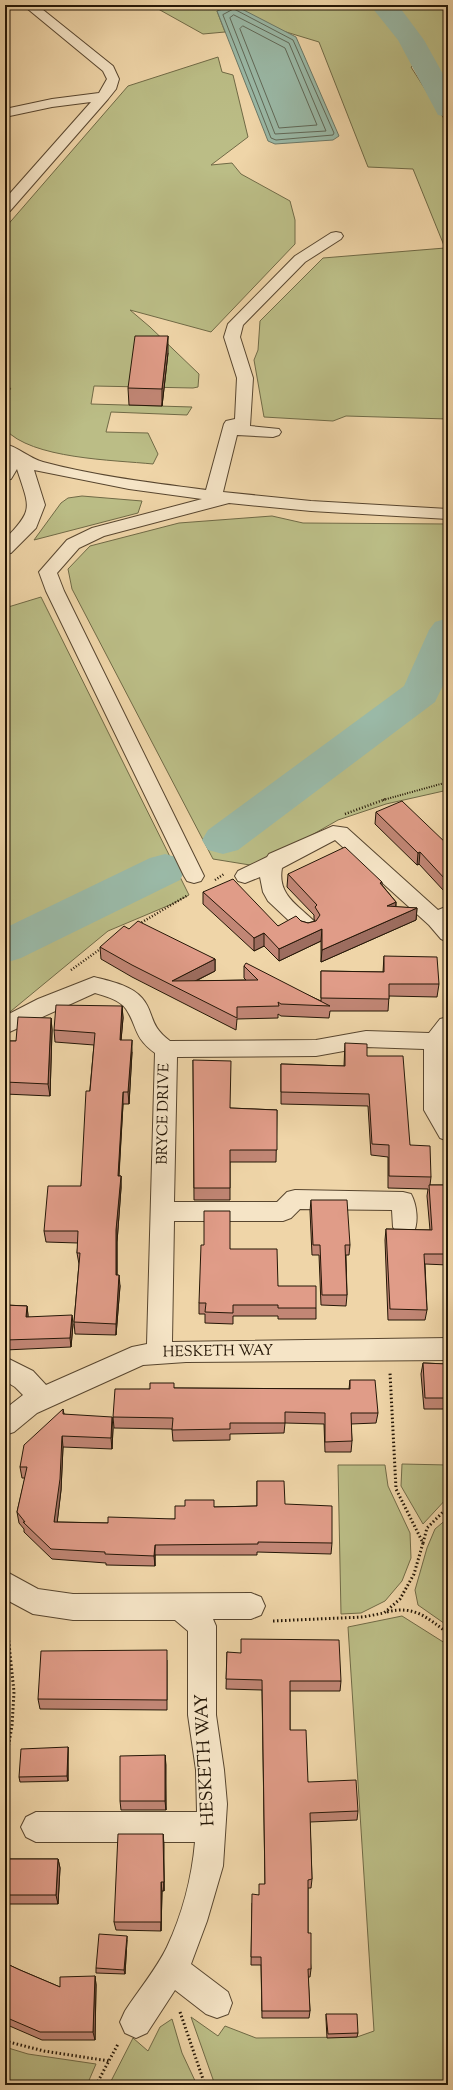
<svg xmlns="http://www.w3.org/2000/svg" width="453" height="2090" font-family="'Sorts Mill Goudy',serif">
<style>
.green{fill:#bbbd86;stroke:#706a46}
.water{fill:#9ab9a7;stroke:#6b7867}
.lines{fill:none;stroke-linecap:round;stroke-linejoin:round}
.shore{stroke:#606857;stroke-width:1}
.river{fill:#9ab9a7;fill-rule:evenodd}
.minor-casing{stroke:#58462f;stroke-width:2}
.path-far2{stroke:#251707;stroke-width:2;stroke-dasharray:1 1.5;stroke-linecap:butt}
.path-far1{stroke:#251707;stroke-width:2.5;stroke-dasharray:1 2;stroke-linecap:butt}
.path{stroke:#251707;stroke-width:3;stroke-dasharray:1.5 2.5;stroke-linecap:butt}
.minor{fill:#f5e4c6;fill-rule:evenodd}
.wall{fill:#c18675;stroke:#251707}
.shaded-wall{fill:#9d6d5f;stroke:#251707}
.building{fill:#e09c88;stroke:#251707}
.labels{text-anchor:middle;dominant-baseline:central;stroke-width:3;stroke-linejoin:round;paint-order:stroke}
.street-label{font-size:15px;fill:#251707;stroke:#f5e4c6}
.near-street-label{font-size:18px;fill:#251707;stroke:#f5e4c6}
</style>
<rect width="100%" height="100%" fill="#efd5a8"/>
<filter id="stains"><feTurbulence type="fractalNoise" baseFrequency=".005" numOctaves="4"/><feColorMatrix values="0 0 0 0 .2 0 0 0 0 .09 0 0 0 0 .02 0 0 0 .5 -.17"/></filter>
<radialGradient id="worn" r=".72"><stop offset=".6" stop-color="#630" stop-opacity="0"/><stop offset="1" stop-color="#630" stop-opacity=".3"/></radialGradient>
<g class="green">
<polygon points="151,5 374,5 386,14 414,65 411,67 448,125 448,419 346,416 333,421 264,417 254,360 258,350 260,321 323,258 445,248 413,169 368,167 319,42 217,11 225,32 203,34"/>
<polygon points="396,5 448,5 448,89 428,51"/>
<path d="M218 57 222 72 233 75 248 137 211 165 232 163 241 174 290 201 295 220V244L211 332 130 310 150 327 199 374 198 387 193 388 94 386 91 404 192 407 187 415 111 412 106 432 148 433 158 454 153 464C114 460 31 459 5 429V391L11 389 5 382V228L128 86Z"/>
<polygon points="82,496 142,501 138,513 34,540 61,503 68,498"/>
<polygon points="272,516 303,523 448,524 448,790 386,804 338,820 284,851 250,865 213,859 72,589 68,569 90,546 179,523"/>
<polygon points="41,597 189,895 172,904 108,931 5,1016 5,608"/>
<polygon points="402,1464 448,1465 448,1497 423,1524 401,1486"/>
<polygon points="338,1465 385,1465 388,1486 410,1533 411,1558 402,1581 385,1601 361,1613 341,1614"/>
<polygon points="448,1518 448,1626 418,1605 415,1590 427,1548 435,1529"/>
<polygon points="402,1616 448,1645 448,2085 215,2085 191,2017 218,2036 225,2026 256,2038 357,2037 374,2031 348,1627"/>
<polygon points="172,2019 182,2053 197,2085 109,2085 133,2038 148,2051 160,2027"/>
<polygon points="5,2047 28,2054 96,2064 87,2085 5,2085"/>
</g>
<polygon class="water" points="234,5 296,37 339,136 333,140 275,144 268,141 217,11"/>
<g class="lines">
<g class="shore">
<polygon points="234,9 293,40 334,133 333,135 276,140 271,138 223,15"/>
<polygon points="234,15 289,43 326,131 275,134 230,18"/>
<polygon points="243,26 285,48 317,125 279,128 240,29"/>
</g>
<g class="river">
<polygon points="370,5 398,5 424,40 448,83 448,117 438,115 398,40"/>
<polygon points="448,618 448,675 435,702 238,850 223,854 208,850 202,840 208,830 404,686 429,630 435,622"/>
<polygon points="165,854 180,858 186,869 180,880 21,958 5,963 5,928 150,858"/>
</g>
<defs>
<g id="minor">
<polygon points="23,5 37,5 113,66 119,79 116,89 108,99 10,211 5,212 5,199 91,102 52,107 5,117 5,109 52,99 99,93 107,79 103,71"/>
<path d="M336 232 341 233 343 236 341 239 305 262 243 325 240 337 253 378 250 426 279 429 281 432 279 435 273 437 237 435 223 492 311 501 448 509V519L311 511 229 503 104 536 79 548 57 573 64 591 204 876 201 881 194 883 187 881 184 876 46 591 39 572 67 540 92 528 202 499 129 489 34 470 45 505 36 528 11 553 5 554V539C35 509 29 507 17 469L11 479 5 480V463L8 459 5 457V444C18 447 29 458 43 462 95 476 153 483 206 490L224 424 226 421 235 419 237 378 224 337 228 324 295 256 331 233Z"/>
<path d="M333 826 347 828 438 910 448 906V942L441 939 429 925 335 840 282 868C277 895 298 905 315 922L318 927 315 932 308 934 301 932 268 901 263 892 260 877 245 883 238 881 235 876 238 871 267 857 269 854Z"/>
<path d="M94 977C109 981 131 985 142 998 155 1013 148 1025 170 1041L316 1040 366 1031 429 1033 440 1019 448 1017V1040L446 1043 448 1141 440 1138 424 1110V1049L366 1047 316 1056 177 1057 174 1202H277L287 1192 295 1190 403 1192 411 1194C417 1205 419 1223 413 1234L405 1237 397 1234 393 1227 392 1210 300 1209 291 1218 283 1221H174L172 1342 448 1338V1360L186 1362 143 1365 37 1413 14 1432 5 1435V1409L23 1395 15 1387 5 1381V1357L33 1371 46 1385 132 1347 147 1344 155 1053C133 1037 138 1027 126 1009 120 1000 105 996 95 993L5 1034V1016L38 999Z"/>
<path d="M5 1571 38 1589 73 1594 251 1593 261 1597 265 1606 261 1615 251 1619H213L216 1626V1715L224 1770 227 1804 223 1866 207 1921 191 1964 228 1992 232 2003 228 2014 217 2018 206 2014 175 1990 147 2033 136 2038 125 2033 120 2022 125 2011C138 1991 157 1968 167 1947 182 1915 192 1877 195 1842H36L26 1837 21 1827 26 1817 36 1812H197L196 1770 188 1715V1631L175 1620H73L33 1614 5 1599Z"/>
</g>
</defs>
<use href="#minor" class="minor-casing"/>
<polyline class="path-far2" points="383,800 448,782"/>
<g class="path-far1">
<polyline points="345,814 386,799"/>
<polyline points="215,880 224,874"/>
<polyline points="139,924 188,895"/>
<polyline points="71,970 103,947"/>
</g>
<g class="path">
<polyline points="423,1543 427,1528 448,1507"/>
<path d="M387 1612C415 1605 427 1618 448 1633"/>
<polyline points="273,1621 363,1617 384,1613 400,1599 414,1574 423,1543 396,1489 390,1373"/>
<polyline points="5,1765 12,1726 14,1692 6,1615"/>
<polyline points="180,2012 205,2085"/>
<polyline points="5,2041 44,2051 109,2061"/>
<polyline points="96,2085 118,2044"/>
</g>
<use href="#minor" class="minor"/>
</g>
<g class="wall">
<polygon points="168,353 162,406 129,405 128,388"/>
<polygon points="376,812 448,845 448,889 444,891 419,864 417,865 375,824"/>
<polygon points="288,874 382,882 382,885 396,902 396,907 417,908 416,920 321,962 321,941 279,961 264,946 254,951 203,904 203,892 278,926 301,921 308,923 315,921 314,919 314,915 287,887"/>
<polygon points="129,929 215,959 215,971 196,981 246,980 244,978 244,966 321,1001 321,971 383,972 384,956 439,984 437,997 389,996 388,1011 330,1011 329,1018 281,1016 278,1014 278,1018 237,1019 236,1030 132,977 101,959 100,947"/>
<polygon points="122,1006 123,1018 121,1040 132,1052 129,1104 123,1104 119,1176 121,1176 121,1188 117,1242 117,1275 120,1286 116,1335 75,1334 74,1322 79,1264 77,1253 78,1243 46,1242 44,1231 81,1186 94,1045 55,1042 54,1030"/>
<polygon points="51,1018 52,1030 50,1096 5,1094 5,1041 16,1041"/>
<polygon points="345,1043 367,1056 410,1145 431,1177 430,1185 448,1185 448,1265 425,1264 427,1310 425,1320 388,1320 385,1240 386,1229 430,1230 427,1196 428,1189 388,1188 388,1157 371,1155 368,1106 281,1104 281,1064 344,1066"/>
<polygon points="193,1060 230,1108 277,1110 276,1162 230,1162 230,1200 194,1200"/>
<polygon points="311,1200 350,1245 349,1255 346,1255 347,1295 346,1306 321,1305 319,1255 312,1255 310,1211"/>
<polygon points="230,1249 278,1286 316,1308 316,1319 278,1319 278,1316 233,1316 233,1324 205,1323 205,1314 199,1314 199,1303"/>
<polygon points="5,1305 27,1306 28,1317 73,1324 71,1347 5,1350"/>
<polygon points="423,1363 448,1364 448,1409 424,1409 421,1374"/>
<polygon points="350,1380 378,1413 376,1423 351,1424 352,1441 351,1452 325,1452 324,1424 285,1423 284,1433 230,1434 230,1440 173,1441 172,1429 114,1428 113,1417 150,1389 174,1388 349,1389"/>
<polygon points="63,1409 64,1414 113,1428 112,1449 63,1447 61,1490 57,1522 108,1523 175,1519 214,1507 257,1506 257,1481 332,1543 331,1554 257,1552 257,1555 155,1555 155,1566 106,1565 106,1563 52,1559 24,1532 24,1529 19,1523 17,1512 25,1478 22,1478 20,1467"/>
<polygon points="227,1652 341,1681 340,1691 290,1691 290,1730 308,1782 358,1811 357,1820 310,1822 312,1879 311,1888 308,1888 308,1933 311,1969 310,1977 308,1977 310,2011 309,2018 262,2018 261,1965 251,1965 252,1903 259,1895 265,1884 262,1690 226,1689"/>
<polygon points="167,1660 167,1710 40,1709 38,1699"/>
<polygon points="68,1747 68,1781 20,1782 19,1777"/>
<polygon points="165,1755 166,1810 121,1810 120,1801"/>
<polygon points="163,1834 164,1891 162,1891 161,1931 116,1930 114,1922"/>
<polygon points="5,1859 58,1859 60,1868 58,1904 5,1904"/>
<polygon points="127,1940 125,1974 96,1973 96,1968"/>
<polygon points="5,1963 20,1970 60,1987 95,1976 96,1985 95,2040 42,2040 5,2024"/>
<polygon points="326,2014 358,2033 357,2037 327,2038 326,2019"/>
</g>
<g class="shaded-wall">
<polygon points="5,20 6,20 7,38 5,39"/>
<polygon points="168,336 168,353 162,406 162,389"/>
<polygon points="420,852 419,864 417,865 418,853"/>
<polygon points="448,878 448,889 444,891 445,879"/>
<polygon points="396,902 395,914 387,906"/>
<polygon points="417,908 416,920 321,962 322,950"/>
<polygon points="322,929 321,941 279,961 279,949"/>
<polygon points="264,933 264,946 254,951 254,938"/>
<polygon points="215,959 215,971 179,989 172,981"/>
<polygon points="122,1006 123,1018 120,1052 120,1040"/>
<polygon points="51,1018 52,1030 50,1096 48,1084"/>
<polygon points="132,1040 132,1052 129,1104 128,1092"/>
<polygon points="123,1092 123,1104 118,1188 118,1176"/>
<polygon points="121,1176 121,1188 117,1242 117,1286 116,1275 116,1230"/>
<polygon points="119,1275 120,1286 116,1335 116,1324"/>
<polygon points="27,1306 28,1315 27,1327 26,1317"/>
<polygon points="72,1315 73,1324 71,1347 70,1338"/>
<polygon points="112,1417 113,1428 112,1449 111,1438"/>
<polygon points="62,1436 63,1447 61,1490 56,1533 54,1522"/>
<polygon points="155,1545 155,1566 154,1556"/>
<polygon points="68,1747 68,1781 67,1776"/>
<polygon points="165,1755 166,1765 166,1810 165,1801"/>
<polygon points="163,1834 164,1844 164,1891 164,1882"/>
<polygon points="58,1859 60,1868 58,1904 56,1895"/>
<polygon points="161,1882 162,1891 161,1931"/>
<polygon points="127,1936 127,1940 125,1974 124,1970"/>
<polygon points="95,1976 96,1985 95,2040 93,2032"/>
</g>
<g class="building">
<polygon points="135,336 168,336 162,389 128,388"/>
<polygon points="402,801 448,845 448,878 445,879 420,852 418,853 376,812"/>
<polygon points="345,847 382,882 380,883 396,902 387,906 417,908 322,950 322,929 279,949 264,933 254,938 203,892 233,879 278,926 296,916 301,921 308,923 316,921 320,915 315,907 317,905 288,874"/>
<polygon points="138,921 215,959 172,981 258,980 244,966 246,963 330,1006 281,1004 278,1002 279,1006 237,1007 237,1018 132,965 100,947 124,926 129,929"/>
<polygon points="384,956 437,957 439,984 389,984 389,999 321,998 321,971 384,972"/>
<polygon points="56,1005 122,1006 120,1040 132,1040 128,1092 123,1092 118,1176 121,1176 116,1230 116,1275 119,1275 116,1324 74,1322 80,1253 77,1253 78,1231 44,1231 48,1186 81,1186 86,1091 90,1091 95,1033 54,1030"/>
<polygon points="18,1017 51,1018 48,1084 5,1082 5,1041 16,1041"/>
<polygon points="345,1043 367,1044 367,1056 403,1056 410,1145 430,1146 431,1177 389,1176 389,1145 372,1144 369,1094 281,1092 281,1064 345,1066"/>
<polygon points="193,1060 231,1061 230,1108 277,1110 277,1150 230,1150 230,1188 194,1188"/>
<polygon points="429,1185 448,1185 448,1254 424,1254 427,1310 390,1309 386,1229 432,1230"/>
<polygon points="311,1200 347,1200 350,1245 345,1245 347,1295 322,1295 320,1245 313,1245"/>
<polygon points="204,1211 230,1211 230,1249 277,1249 278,1286 316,1286 316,1308 278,1308 278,1305 233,1305 233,1313 205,1312 206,1303 199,1303 201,1245 204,1245"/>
<polygon points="5,1305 27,1306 26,1317 72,1315 70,1338 5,1340"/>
<polygon points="423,1363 448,1364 448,1398 425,1398"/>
<polygon points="350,1380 375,1380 378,1413 351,1413 352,1441 325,1442 325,1413 285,1412 285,1423 230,1423 230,1429 172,1430 173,1418 113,1417 115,1389 150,1389 150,1383 174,1383 174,1388 350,1389"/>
<polygon points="63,1409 63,1414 112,1417 111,1438 62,1436 60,1479 54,1522 108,1523 108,1517 175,1519 175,1506 185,1506 185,1500 214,1500 214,1507 257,1506 257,1481 284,1481 285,1504 332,1506 332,1543 258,1542 258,1544 155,1545 154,1556 105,1554 105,1552 51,1549 23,1522 25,1522 17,1512 27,1467 20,1467 24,1445"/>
<polygon points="241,1639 339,1640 341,1681 290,1681 290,1730 306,1730 308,1782 356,1780 358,1811 310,1813 312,1879 308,1880 308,1933 311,1933 311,1969 308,1969 310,2011 262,2011 261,1957 251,1957 252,1894 259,1895 259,1884 265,1884 262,1680 226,1679 227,1652 241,1653"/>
<polygon points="167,1650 167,1700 38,1699 41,1651"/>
<polygon points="68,1747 67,1776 19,1777 21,1749"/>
<polygon points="165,1755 165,1801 120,1801 120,1756"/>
<polygon points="118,1834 163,1834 164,1882 161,1882 161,1922 114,1922"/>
<polygon points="5,1859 58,1859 56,1895 5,1895"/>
<polygon points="99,1934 127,1936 124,1970 96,1968"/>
<polygon points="5,1963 20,1970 60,1987 60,1977 95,1976 93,2032 40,2032 5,2017"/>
<polygon points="326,2014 357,2014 358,2033 328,2034"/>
</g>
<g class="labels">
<g class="street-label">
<text transform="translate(164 1114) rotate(-89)">BRYCE DRIVE</text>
<text transform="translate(218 1352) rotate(-1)">HESKETH WAY</text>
</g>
<g class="near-street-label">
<text transform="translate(206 1760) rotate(-93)">HESKETH WAY</text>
</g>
</g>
<rect width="453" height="2090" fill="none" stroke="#efd5a8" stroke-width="20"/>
<rect x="6" y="6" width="441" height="2078" fill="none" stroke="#251707" stroke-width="2"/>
<rect x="10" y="10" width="433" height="2070" fill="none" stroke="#251707"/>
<rect width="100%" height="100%" filter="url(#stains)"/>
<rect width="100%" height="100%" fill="url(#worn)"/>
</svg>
